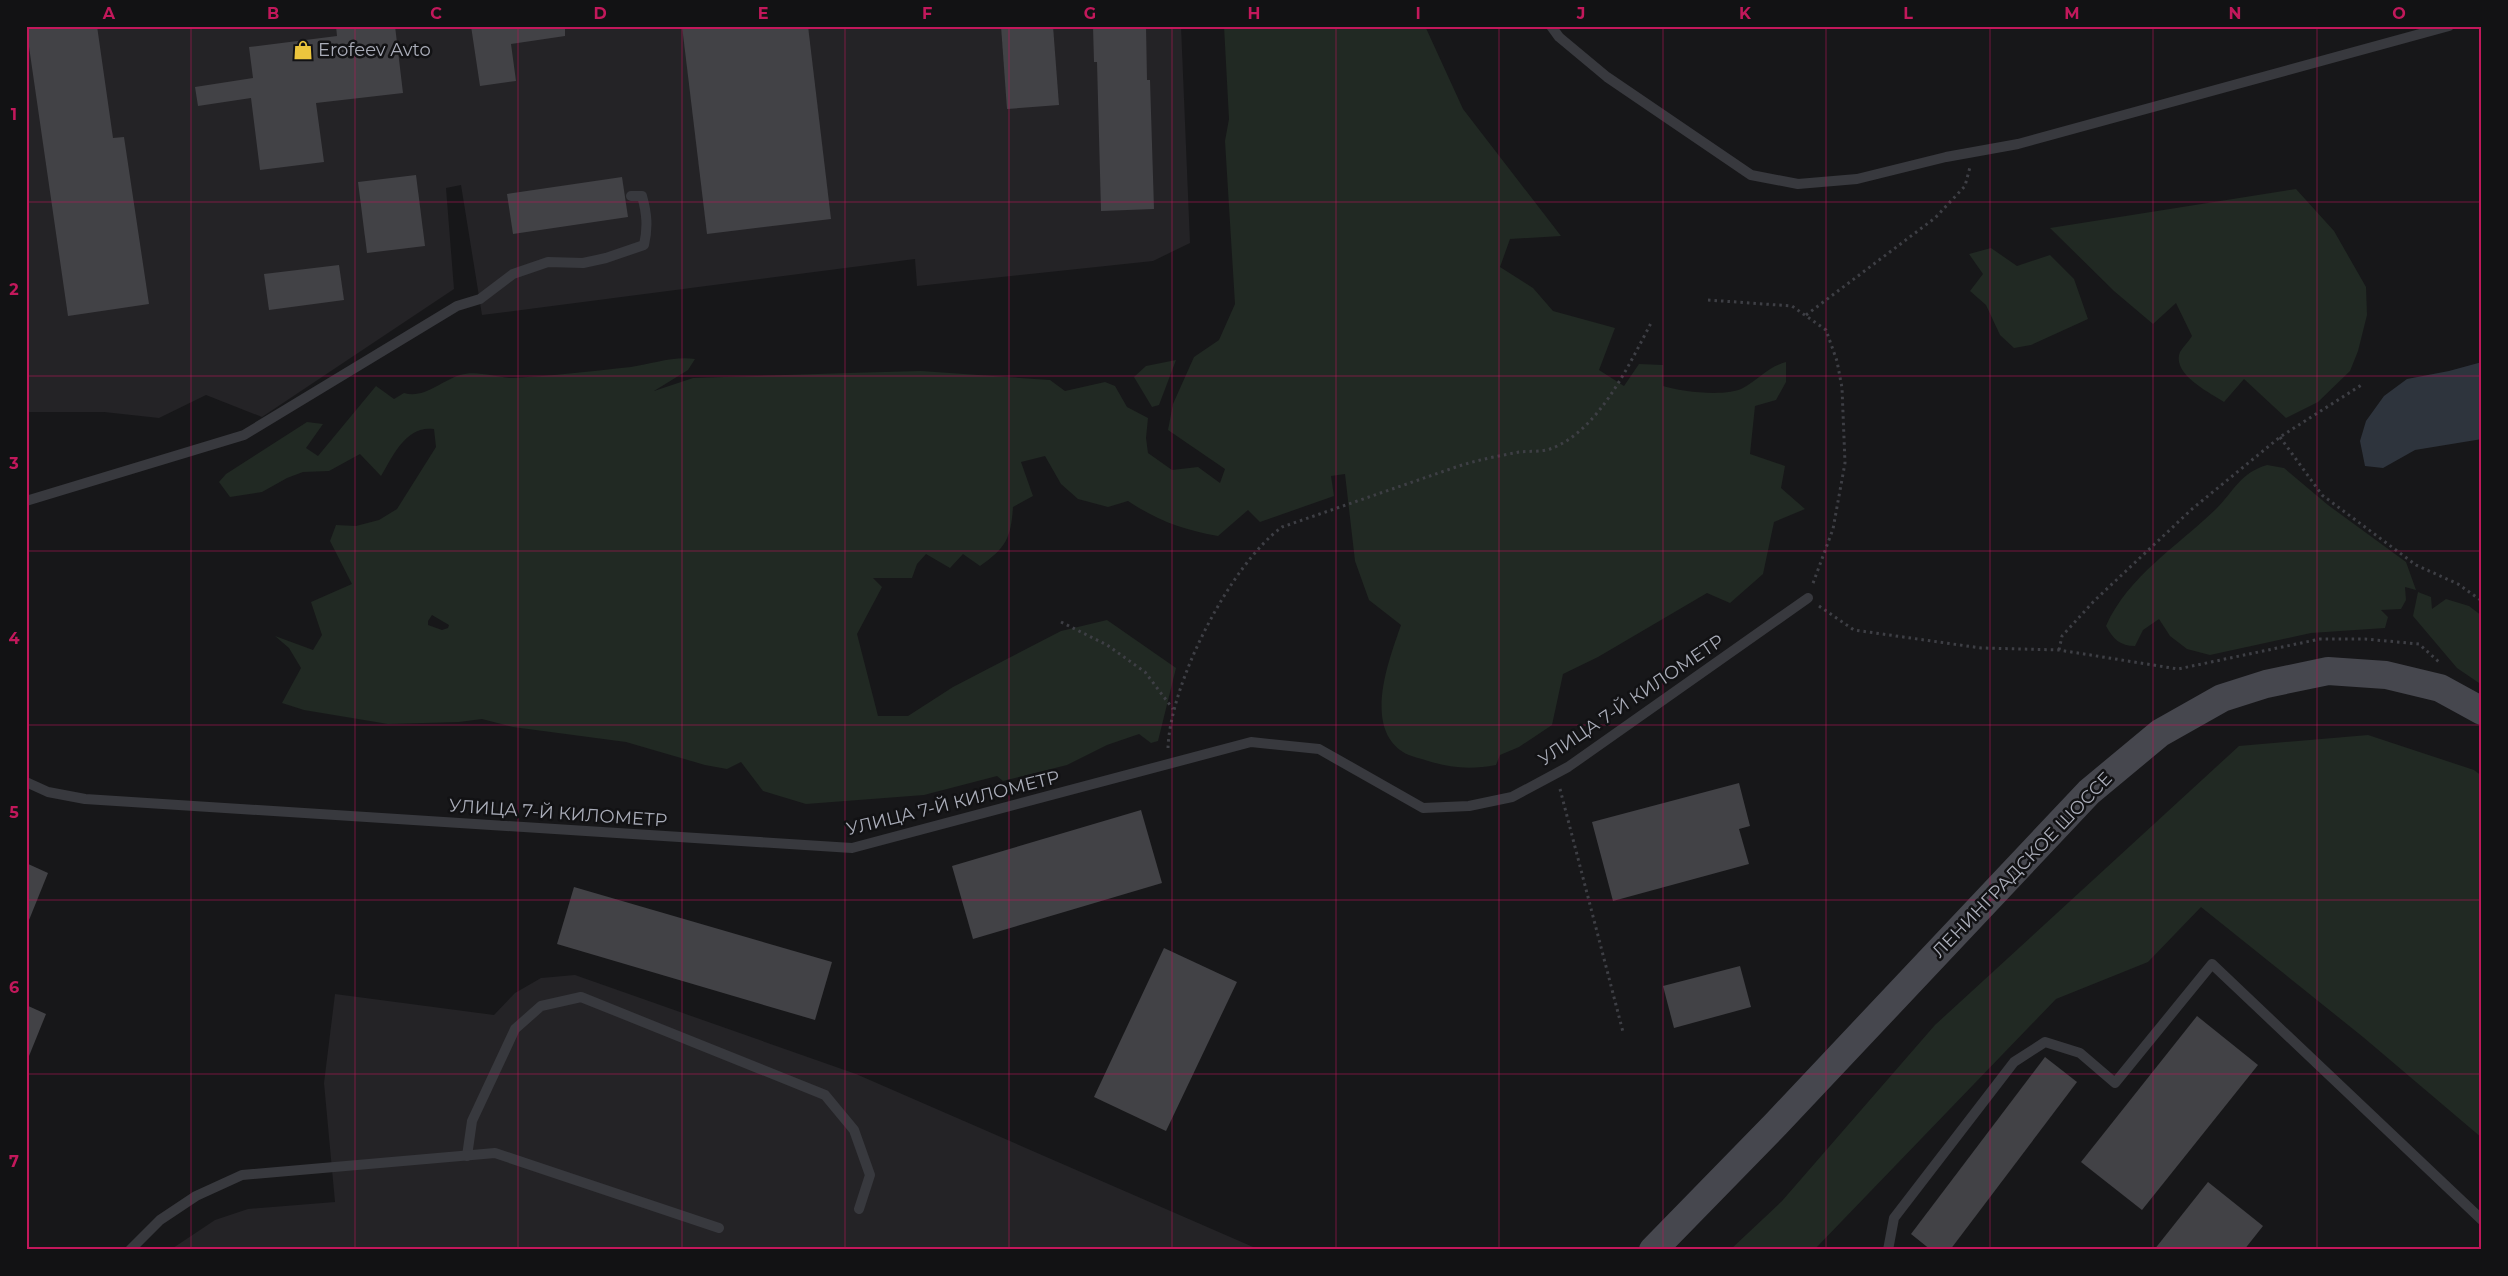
<svg xmlns="http://www.w3.org/2000/svg" width="2508" height="1276" font-family="Montserrat,sans-serif">
<style>
.built{fill:#242326}
.green{fill:#212923;fill-rule:evenodd}
.water{fill:#2e343d}
.building{fill:#424246}
.lines{fill:none;stroke-linecap:round;stroke-linejoin:round}
.path{stroke:#3e3f45;stroke-width:3;stroke-dasharray:2.5 4;stroke-linecap:butt}
.service{stroke:#38393e;stroke-width:10}
.secondary{stroke:#46474e;stroke-width:28}
.grid{fill:none;stroke:#c2185b;stroke-width:1;stroke-opacity:0.55}
.labels{text-anchor:middle;dominant-baseline:central;stroke-width:5;stroke-linejoin:round;paint-order:stroke}
.poi-label{font-size:18px;fill:#aaadb9;stroke:#121214;text-anchor:start}
.street-label{font-size:18px;fill:#aaadb9;stroke:#121214}
.neatline{fill:none;stroke:#c2185b;stroke-width:2}
.grid-label{font-size:16px;text-anchor:middle;font-weight:bold;fill:#c2185b}
</style>
<rect width="100%" height="100%" fill="#171719"/>
<g class="built">
<polygon points="26,26 1181,26 1190,243 1153,261 917,286 915,259 482,315 461,185 446,188 454,289 262,417 206,395 159,418 104,412 26,412"/>
<polygon points="575,975 856,1074 1260,1250 170,1250 215,1220 248,1209 335,1202 324,1083 335,994 494,1015 515,993 541,978"/>
</g>
<g class="green">
<path d="M1224 26H1425L1463 109 1561 236 1510 239 1500 267 1533 288 1553 311 1615 328 1599 370 1624 386 1639 364 1663 365V386C1681 392 1727 397 1743 388 1759 379 1768 367 1786 362V382L1776 400 1755 406 1750 454 1785 466 1781 488 1805 509 1774 522 1763 574 1730 603 1707 593 1598 657 1563 674 1552 725 1519 747 1500 755 1496 765C1470 770 1450 768 1425 760 1419 758 1409 756 1403 752 1363 726 1389 660 1401 625L1369 600 1355 561 1345 474 1331 476 1334 496 1260 522 1248 510 1218 536C1184 530 1158 521 1128 501L1108 507 1078 499 1061 484 1045 456 1021 462 1033 496 1013 507C1011 538 1006 548 980 566L963 554 950 568 926 554 917 564 912 578H873L882 587 857 634 878 716H908L953 687 1061 631 1107 620 1176 668 1158 741 1151 743 1139 734 1107 745 1067 765 1003 781 997 776 924 795 806 804 763 791 741 762 727 769 705 765 626 742 513 727 482 719 459 722 388 724 304 710 282 703 301 668 289 648 275 636 313 650 322 635 311 602 352 584 330 541 336 525 356 526 379 520 397 509 436 447 434 429C406 425 393 456 381 476L360 454 329 471 303 472 287 478 262 492 230 497 219 482 226 474 307 422 323 424 306 448 318 456 376 386 394 399 404 393C424 399 441 381 460 375 478 370 496 378 513 378 552 376 592 371 631 367 652 364 673 356 695 359L688 370 654 391 693 378 848 373 921 371 1050 380 1065 391 1105 382 1115 386 1127 407 1148 418 1146 438 1148 453 1172 470 1198 467 1220 483 1225 469 1168 430 1173 404 1194 357 1219 340 1235 304 1225 141 1229 119ZM432 615 449 625 448 628 442 630 428 625V621Z"/>
<path d="M2296 189 2334 231 2366 287 2367 315 2358 351 2350 371 2318 402 2286 418 2244 379 2224 402C2210 393 2171 374 2180 352 2183 347 2189 341 2192 336L2176 303 2153 324 2114 291 2050 228Z"/>
<polygon points="1991,248 2017,266 2050,255 2074,279 2088,319 2031,345 2014,348 2000,335 1986,305 1970,291 1983,274 1969,254"/>
<polygon points="1176,360 1159,405 1152,407 1134,377 1146,366"/>
<path d="M2267 465 2284 468 2328 505 2406 562 2416 590 2405 587 2406 600 2401 609 2381 610 2388 617 2385 628 2311 633 2210 655 2187 649 2170 636 2159 619 2143 630 2135 646C2120 646 2113 639 2106 626 2128 576 2178 546 2216 509 2235 490 2240 473 2267 465Z"/>
<polygon points="2418,592 2431,597 2432,609 2446,599 2469,606 2482,616 2482,685 2457,668 2413,616"/>
<polygon points="2368,735 2474,770 2482,776 2482,1138 2363,1037 2201,907 2148,962 2056,999 1814,1250 1730,1250 1782,1201 1935,1025 2239,746"/>
</g>
<polygon class="water" points="2482,362 2482,439 2415,450 2383,468 2365,466 2360,441 2366,421 2384,396 2407,379 2449,371"/>
<g class="building">
<polygon points="26,26 97,26 113,138 124,137 149,304 68,316"/>
<polygon points="336,26 395,26 403,93 316,103 324,162 260,170 251,98 198,106 195,87 253,78 249,47 337,36"/>
<polygon points="471,26 565,26 565,36 511,44 516,81 480,86"/>
<polygon points="682,26 808,26 831,219 707,234"/>
<polygon points="1001,26 1053,26 1059,105 1007,109"/>
<polygon points="1093,26 1146,26 1147,80 1150,80 1154,209 1101,211 1097,62 1094,62"/>
<polygon points="416,175 425,246 367,253 358,182"/>
<polygon points="622,177 628,217 513,234 507,194"/>
<polygon points="339,265 344,300 269,310 264,274"/>
<polygon points="1739,783 1750,826 1739,829 1749,864 1613,901 1592,822"/>
<polygon points="1141,810 1162,883 973,939 952,866"/>
<polygon points="26,863 48,873 27,925 26,925"/>
<polygon points="574,887 832,962 815,1020 557,944"/>
<polygon points="1164,948 1237,982 1166,1131 1094,1097"/>
<polygon points="1740,966 1751,1007 1674,1028 1663,986"/>
<polygon points="26,1005 46,1014 27,1061 26,1061"/>
<polygon points="2197,1016 2258,1065 2142,1210 2081,1162"/>
<polygon points="2045,1057 2077,1082 1950,1250 1931,1250 1911,1234"/>
<polygon points="2208,1182 2263,1226 2244,1250 2154,1250"/>
</g>
<g class="lines">
<g class="path">
<polyline points="1708,300 1792,306 1826,330 1837,361 1842,388 1845,463 1833,529 1812,586"/>
<polyline points="1806,315 1935,218 1965,186 1970,167"/>
<polyline points="2280,437 2322,495 2416,565 2458,584 2482,601"/>
<polyline points="1819,606 1854,630 1981,648 2059,650 2178,669 2320,639 2365,639 2419,644 2439,662"/>
<polyline points="1061,622 1107,645 1145,672 1173,709"/>
<polyline points="2059,650 2062,636 2094,601 2192,509 2280,437 2363,384"/>
<path d="M1168 748C1170 684 1230 565 1282 527L1456 467C1477 460 1498 456 1519 452 1529 451 1541 452 1550 449 1598 432 1629 365 1651 323"/>
<polyline points="1560,789 1623,1032"/>
</g>
<g class="service">
<polyline points="1551,26 1559,37 1607,77 1751,175 1798,184 1857,179 1946,157 2018,144 2449,26"/>
<path d="M26 501 244 435 457 306 480 299 513 274 548 262 583 263 606 258 644 245C648 227 647 214 642 196H631"/>
<polyline points="26,782 48,792 85,799 852,848 1251,742 1319,749 1423,808 1469,806 1512,797 1568,767 1808,598"/>
<polyline points="467,1156 472,1121 515,1029 541,1006 581,997 825,1095 854,1130 870,1175 859,1209"/>
<polyline points="130,1250 160,1220 196,1196 242,1175 495,1153 719,1228"/>
<polyline points="1888,1250 1894,1218 2014,1062 2045,1042 2080,1053 2115,1083 2212,964 2482,1220"/>
</g>
<polyline class="secondary" points="1653,1250 1776,1124 2089,792 2160,733 2222,698 2266,684 2328,671 2386,675 2440,688 2482,711"/>
</g>
<path class="grid" d="M191 26V1250M355 26V1250M518 26V1250M682 26V1250M845 26V1250M1009 26V1250M1172 26V1250M1336 26V1250M1499 26V1250M1663 26V1250M1826 26V1250M1990 26V1250M2153 26V1250M2317 26V1250M26 202H2482M26 376H2482M26 551H2482M26 725H2482M26 900H2482M26 1074H2482"/>
<defs>
<symbol id="shop-bare" viewBox="-9 -9 18 18"><path d="M-5-2.5h2.3a2.7 3.5 0 0 1 5.4 0H5L5.5 6h-11ZM-1.5-2.5h3a1.5 2.3 0 0 0-3 0Z" fill="#ecc53d" stroke="#121214" stroke-width="2.5" paint-order="stroke"/></symbol>
</defs>
<g fill-rule="evenodd">
<use href="#shop-bare" x="289" y="36" width="28" height="28"/>
</g>
<g class="labels">
<g class="poi-label">
<text x="318" y="50">Erofeev Avto</text>
</g>
<g class="street-label">
<text transform="translate(1631 700) rotate(-34)">УЛИЦА 7-Й КИЛОМЕТР</text>
<text transform="translate(953 803) rotate(-14)">УЛИЦА 7-Й КИЛОМЕТР</text>
<text transform="translate(558 813) rotate(4)">УЛИЦА 7-Й КИЛОМЕТР</text>
<text transform="translate(2022 865) rotate(-46)">ЛЕНИНГРАДСКОЕ ШОССЕ</text>
</g>
</g>
<rect width="2508" height="1276" fill="none" stroke="#121214" stroke-width="55"/>
<rect x="28" y="28" width="2452" height="1220" class="neatline"/>
<g class="grid-label">
<text x="109" y="19">A</text>
<text x="273" y="19">B</text>
<text x="436" y="19">C</text>
<text x="600" y="19">D</text>
<text x="763" y="19">E</text>
<text x="927" y="19">F</text>
<text x="1090" y="19">G</text>
<text x="1254" y="19">H</text>
<text x="1418" y="19">I</text>
<text x="1581" y="19">J</text>
<text x="1745" y="19">K</text>
<text x="1908" y="19">L</text>
<text x="2072" y="19">M</text>
<text x="2235" y="19">N</text>
<text x="2399" y="19">O</text>
<text x="14" y="120">1</text>
<text x="14" y="295">2</text>
<text x="14" y="469">3</text>
<text x="14" y="644">4</text>
<text x="14" y="818">5</text>
<text x="14" y="993">6</text>
<text x="14" y="1167">7</text>
</g>
</svg>
